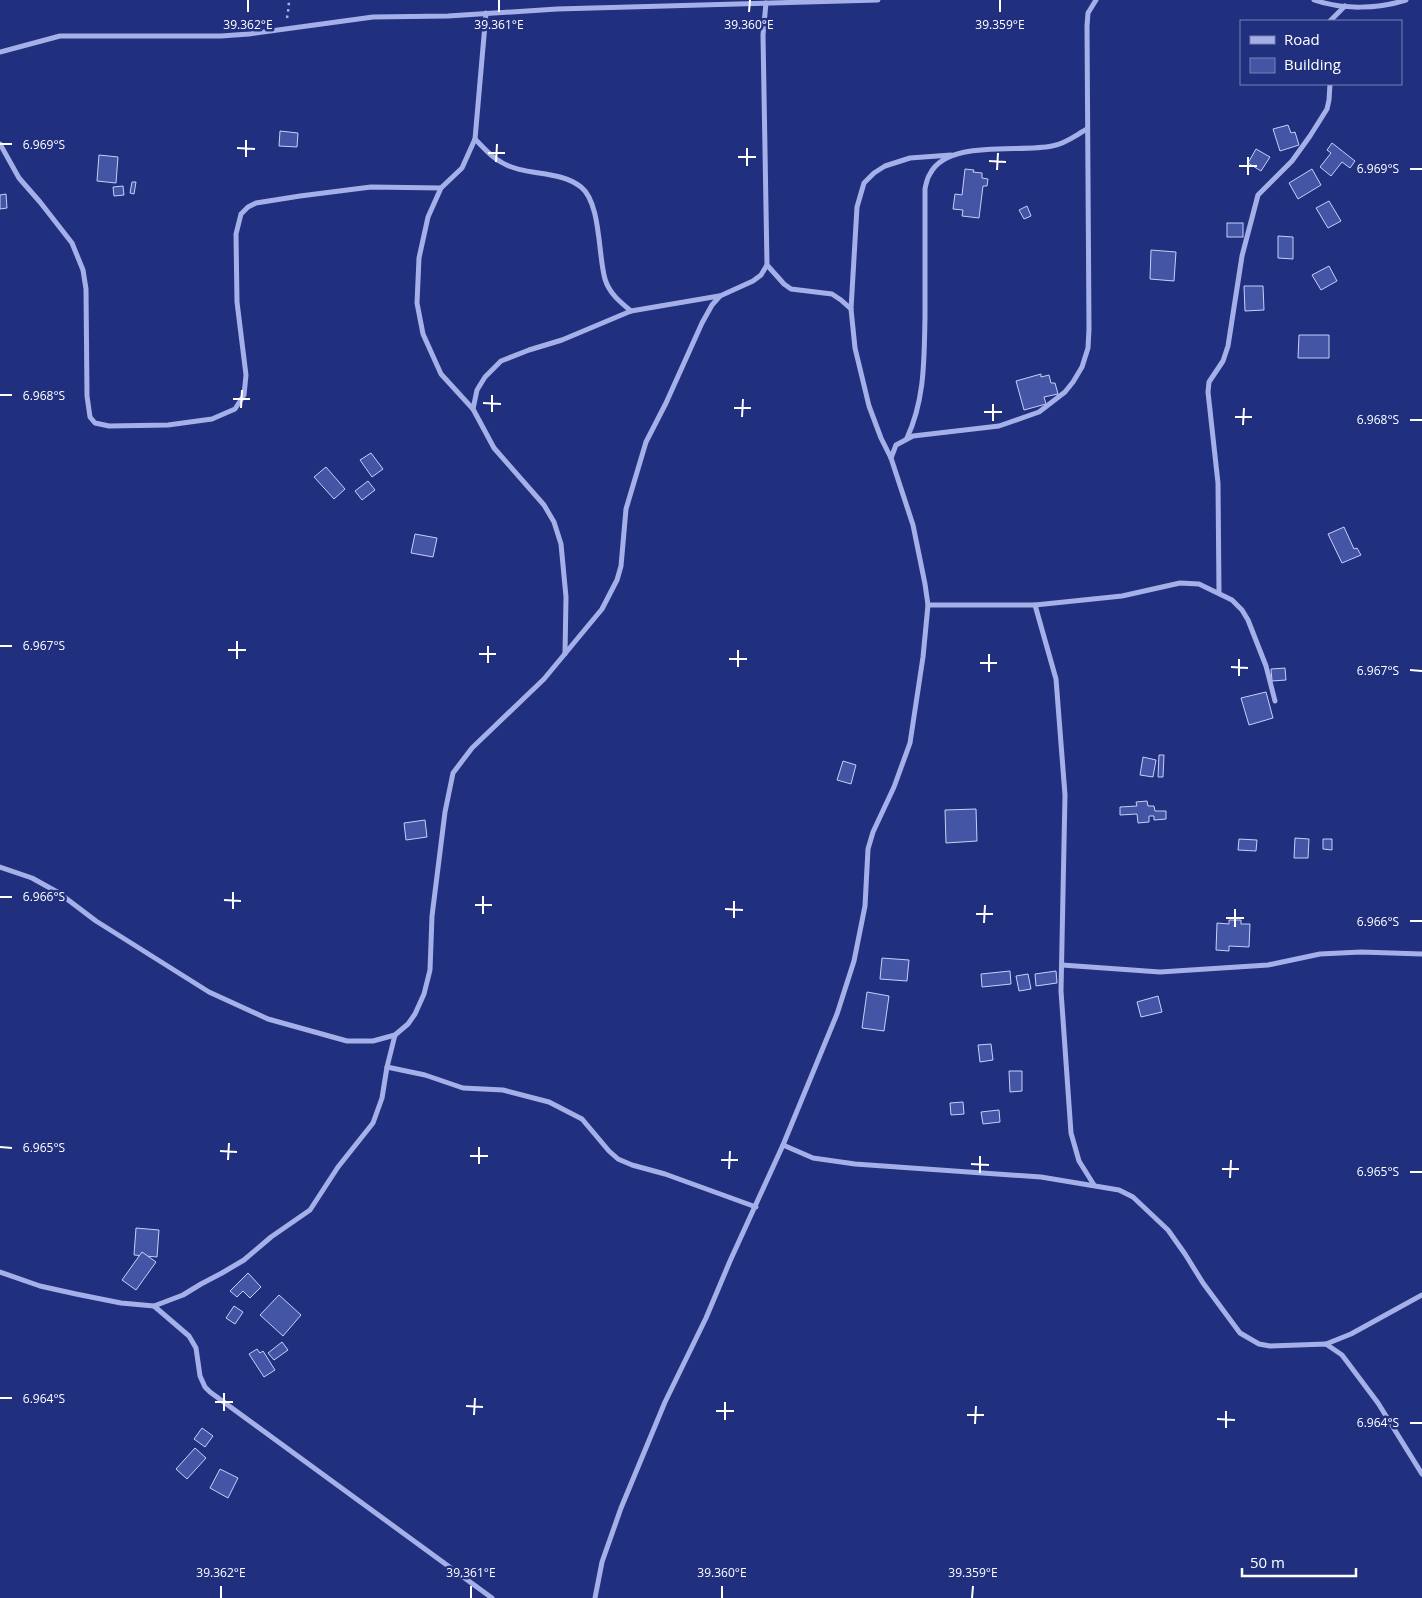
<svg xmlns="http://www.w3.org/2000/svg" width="1422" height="1598" font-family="'Open Sans',sans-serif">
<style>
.building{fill:#4555a5;stroke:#c8d0f5}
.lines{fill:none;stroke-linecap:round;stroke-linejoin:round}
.path{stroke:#a4b0e7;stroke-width:2.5;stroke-dasharray:2.5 4;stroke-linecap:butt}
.street{stroke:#a4b0e7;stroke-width:5}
.ticks{fill:none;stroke:#fff;stroke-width:2}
.ticks-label{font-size:12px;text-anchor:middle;fill:#fff;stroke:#202f7e;stroke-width:5;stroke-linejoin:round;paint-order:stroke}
</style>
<rect width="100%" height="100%" fill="#202f7e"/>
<g class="building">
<polygon points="1288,125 1291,133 1295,132 1299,145 1280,151 1273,129"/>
<polygon points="280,131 298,133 297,147 279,146"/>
<polygon points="1332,143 1355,161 1350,168 1342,162 1331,176 1320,167 1331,153 1327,150"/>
<polygon points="1256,149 1270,157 1261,171 1248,163"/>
<polygon points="99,155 118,157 116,183 97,181"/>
<polygon points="965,169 974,170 973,172 982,173 982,178 988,179 987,186 983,186 979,218 962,216 963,210 953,209 955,194 962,195"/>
<polygon points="1312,169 1321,185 1298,199 1289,183"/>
<polygon points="132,182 136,182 134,194 130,193"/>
<polygon points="123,186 124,195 114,196 113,187"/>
<polygon points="6,194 7,208 0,209 0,195"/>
<polygon points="1329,201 1341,221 1328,228 1316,208"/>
<polygon points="1027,206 1031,216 1024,219 1019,210"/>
<rect x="1227" y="223" width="16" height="14"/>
<polygon points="1278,236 1293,237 1293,259 1278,258"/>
<polygon points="1151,250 1176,252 1174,281 1150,279"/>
<polygon points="1329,266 1337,281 1321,290 1312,275"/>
<polygon points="1244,286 1263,286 1264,310 1245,311"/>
<polygon points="1299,335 1329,335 1329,358 1298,358"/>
<polygon points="1041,374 1041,377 1049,375 1051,383 1055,383 1058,394 1044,397 1046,404 1024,410 1016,381"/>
<polygon points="371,453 383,469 372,477 360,460"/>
<polygon points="326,467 345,489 334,499 314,477"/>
<polygon points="368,481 375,490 362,500 355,491"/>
<polygon points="1344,527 1354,549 1357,548 1361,555 1342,563 1328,534"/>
<polygon points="415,534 437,538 433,557 411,553"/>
<polygon points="1285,668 1286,680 1272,681 1271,669"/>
<polygon points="1266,692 1273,718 1249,725 1241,698"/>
<polygon points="1159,755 1164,755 1163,777 1158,777"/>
<polygon points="1143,757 1156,760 1153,777 1140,775"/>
<polygon points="843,761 856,765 851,784 837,780"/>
<polygon points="1147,801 1148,806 1154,806 1155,811 1166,811 1166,819 1154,820 1154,816 1149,816 1149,822 1138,823 1137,814 1120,815 1120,807 1137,806 1136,802"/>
<polygon points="976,809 977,841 946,843 945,810"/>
<polygon points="425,820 427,837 406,840 404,823"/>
<polygon points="1295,838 1309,839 1308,858 1294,858"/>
<polygon points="1239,839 1257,840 1256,851 1238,850"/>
<polygon points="1323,839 1332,839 1332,850 1323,849"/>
<polygon points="1229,920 1241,920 1241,924 1250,924 1249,947 1229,946 1229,951 1216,950 1217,923 1229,924"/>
<polygon points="882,958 909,960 907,981 880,979"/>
<polygon points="1010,971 1011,984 982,987 981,974"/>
<polygon points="1056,971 1057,983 1036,986 1035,974"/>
<polygon points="1028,974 1031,989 1019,991 1016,976"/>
<polygon points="867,992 889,996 884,1031 862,1028"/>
<polygon points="1158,996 1162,1012 1141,1017 1137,1002"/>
<polygon points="991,1044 993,1060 980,1062 978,1045"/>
<polygon points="1009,1071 1022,1071 1022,1091 1010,1092"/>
<polygon points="963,1102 964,1114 951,1115 950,1103"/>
<polygon points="999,1110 1000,1122 983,1124 981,1112"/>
<polygon points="136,1228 159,1230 157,1257 134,1255"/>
<polygon points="142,1252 156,1262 136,1290 122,1280"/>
<polygon points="248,1273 261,1287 250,1298 243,1291 237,1297 230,1291"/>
<polygon points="279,1295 301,1315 283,1336 260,1315"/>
<polygon points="234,1306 243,1312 235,1324 226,1318"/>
<polygon points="282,1342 288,1350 274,1360 268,1353"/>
<polygon points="257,1349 260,1353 263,1351 275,1370 264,1377 249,1354"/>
<polygon points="202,1428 213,1436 205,1447 194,1439"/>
<polygon points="195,1448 206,1458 187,1479 176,1469"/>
<polygon points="220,1469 238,1478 228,1498 210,1488"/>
</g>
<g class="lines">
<polyline class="path" points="287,18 289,5 288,0"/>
<g class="street">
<path d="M1314 0C1343 10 1377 9 1406 0"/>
<polyline points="486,13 475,139 462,168 441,188 428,217 419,258 417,303 423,334 441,374 473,409 494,448 544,505 554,522 561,544 566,597 565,654"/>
<polyline points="1330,21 1345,6"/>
<polyline points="0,52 60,36 221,36 249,34 373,17 448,16 557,9 878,0"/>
<path d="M475 139C483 147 491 157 501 162 525 177 558 169 581 187 601 203 598 255 605 279 609 293 620 302 631 311"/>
<polyline points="0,144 19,178 40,202 72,243 83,270 86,289 87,396 90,417 95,423 109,426 168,425 212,419 235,409 244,395 246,375 237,302 236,234 241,214 248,207 256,203 300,196 371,187 441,188"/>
<polyline points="767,265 784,284 791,289 832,294 841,300 851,309"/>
<polyline points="473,409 477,390 485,377 501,361 529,350 562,340 631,311 719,296"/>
<path d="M907 438C925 399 924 360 925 318 925 275 925 232 925 189 926 184 927 178 930 174 947 139 1019 153 1052 146 1065 144 1076 135 1087 129"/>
<polyline points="891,458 896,445 913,436 999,426 1039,412 1065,392 1073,382 1082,367 1088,348 1089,329 1087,26 1088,13 1096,0"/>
<polyline points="1219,593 1218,483 1208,392 1209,382 1223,361 1228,346 1242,256 1258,195 1292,161 1310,136 1327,109 1329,100 1330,84"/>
<polyline points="928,605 1035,605 1122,596 1180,583 1199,584 1232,600 1242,610 1248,620 1266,666 1275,701"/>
<polyline points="1035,605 1056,679 1065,795 1061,991 1071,1133 1079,1161 1094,1185"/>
<polyline points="0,867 32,878 59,893 96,921 209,992 268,1019 347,1041 373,1041 395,1035 408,1024 415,1014 424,994 430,970 432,916 445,812 453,773 472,748 544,679 602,609 617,580 621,566 626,509 646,442 666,403 702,323 712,305 720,296 753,281 761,275 767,265 763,35 766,3"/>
<polyline points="1062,965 1160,972 1268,965 1320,954 1361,952 1422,954"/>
<polyline points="387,1067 425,1075 463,1088 503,1090 549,1102 582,1119 609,1151 618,1159 632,1165 665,1174 756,1207"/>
<polyline points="783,1145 813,1158 855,1164 1041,1177 1119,1190 1133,1197 1168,1230 1185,1254 1203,1283 1240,1333 1259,1344 1270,1346 1326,1344 1342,1355 1378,1403 1422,1474"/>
<polyline points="0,1272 40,1286 76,1294 121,1303 154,1306 189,1336 196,1348 200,1376 205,1387 210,1392 492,1598"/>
<polyline points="154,1306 183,1295 201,1284 222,1273 244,1260 271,1237 310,1210 338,1167 373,1123 382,1098 387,1067 395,1035"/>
<polyline points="1326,1344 1351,1334 1422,1295"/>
<polyline points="595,1598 602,1562 621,1508 665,1402 706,1318 730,1261 783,1145 837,1014 854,961 865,906 868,849 873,832 894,787 910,743 923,657 928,605 925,584 913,525 891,458 881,438 869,406 855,348 851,309 857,207 864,183 874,173 885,166 910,158 951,155"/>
</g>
</g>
<path class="ticks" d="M248 12V0M499 12V0M749 12 750 0M1000 12V0M0 144H12M237 148 255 149M488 153H505M246 157V140M738 157H756M989 161 1006 162M496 162 497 144M747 166V148M1239 166H1257M1410 169H1422M997 170 998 153M1248 175V157M0 395H12M233 399H250M483 403 501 404M241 408 242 390M734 408H751M492 412V395M984 412H1002M742 417 743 399M1235 417H1252M1410 420H1422M993 421V404M1243 425 1244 408M0 646H12M228 650H246M479 654H496M237 659V641M729 659H747M488 663V646M980 663H997M738 667V650M1231 667 1248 668M1410 670 1422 671M989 672V654M1239 676V659M0 897H12M224 900 241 901M475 905H492M233 909V892M725 909 743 910M483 914V896M976 914H993M734 918V901M1226 918H1244M1410 921H1422M984 923 985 905M1235 927V909M0 1147 12 1148M220 1151 237 1152M470 1156H488M228 1160 229 1143M721 1160H738M479 1164V1147M971 1164 989 1165M729 1169 730 1151M1222 1169H1239M1410 1172H1422M980 1173V1156M1230 1178 1231 1160M0 1398H12M215 1402H233M466 1406 483 1407M224 1411V1393M716 1411H734M474 1415 475 1398M967 1415H984M1217 1419 1235 1420M725 1420V1402M1410 1423H1422M975 1424 976 1406M1226 1428V1411M221 1598V1586M471 1598V1586M722 1598V1586M972 1598 973 1586"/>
<g class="ticks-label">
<text x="248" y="29">39.362°E</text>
<text x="499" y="29">39.361°E</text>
<text x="749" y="29">39.360°E</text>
<text x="1000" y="29">39.359°E</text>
<text x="44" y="149">6.969°S</text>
<text x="1378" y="173">6.969°S</text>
<text x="44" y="400">6.968°S</text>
<text x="1378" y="424">6.968°S</text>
<text x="44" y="650">6.967°S</text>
<text x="1378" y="675">6.967°S</text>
<text x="44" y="901">6.966°S</text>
<text x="1378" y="926">6.966°S</text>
<text x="44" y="1152">6.965°S</text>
<text x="1378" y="1176">6.965°S</text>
<text x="44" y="1403">6.964°S</text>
<text x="1378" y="1427">6.964°S</text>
<text x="221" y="1577">39.362°E</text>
<text x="471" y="1577">39.361°E</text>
<text x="722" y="1577">39.360°E</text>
<text x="973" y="1577">39.359°E</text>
</g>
<rect x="1240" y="20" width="162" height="65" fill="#202f7e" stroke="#7982b2"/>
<rect x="1250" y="36" width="25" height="8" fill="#a4b0e7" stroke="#7982b2"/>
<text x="1284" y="45" font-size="15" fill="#ffffff">Road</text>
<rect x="1250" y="58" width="25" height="15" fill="#4555a5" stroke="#7982b2"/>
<text x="1284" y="70" font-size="15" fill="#ffffff">Building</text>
<path d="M1242 1568v8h114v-8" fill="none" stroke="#ffffff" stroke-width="2.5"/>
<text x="1250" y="1568" font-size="15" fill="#ffffff" stroke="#202f7e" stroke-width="4" paint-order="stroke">50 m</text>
</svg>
